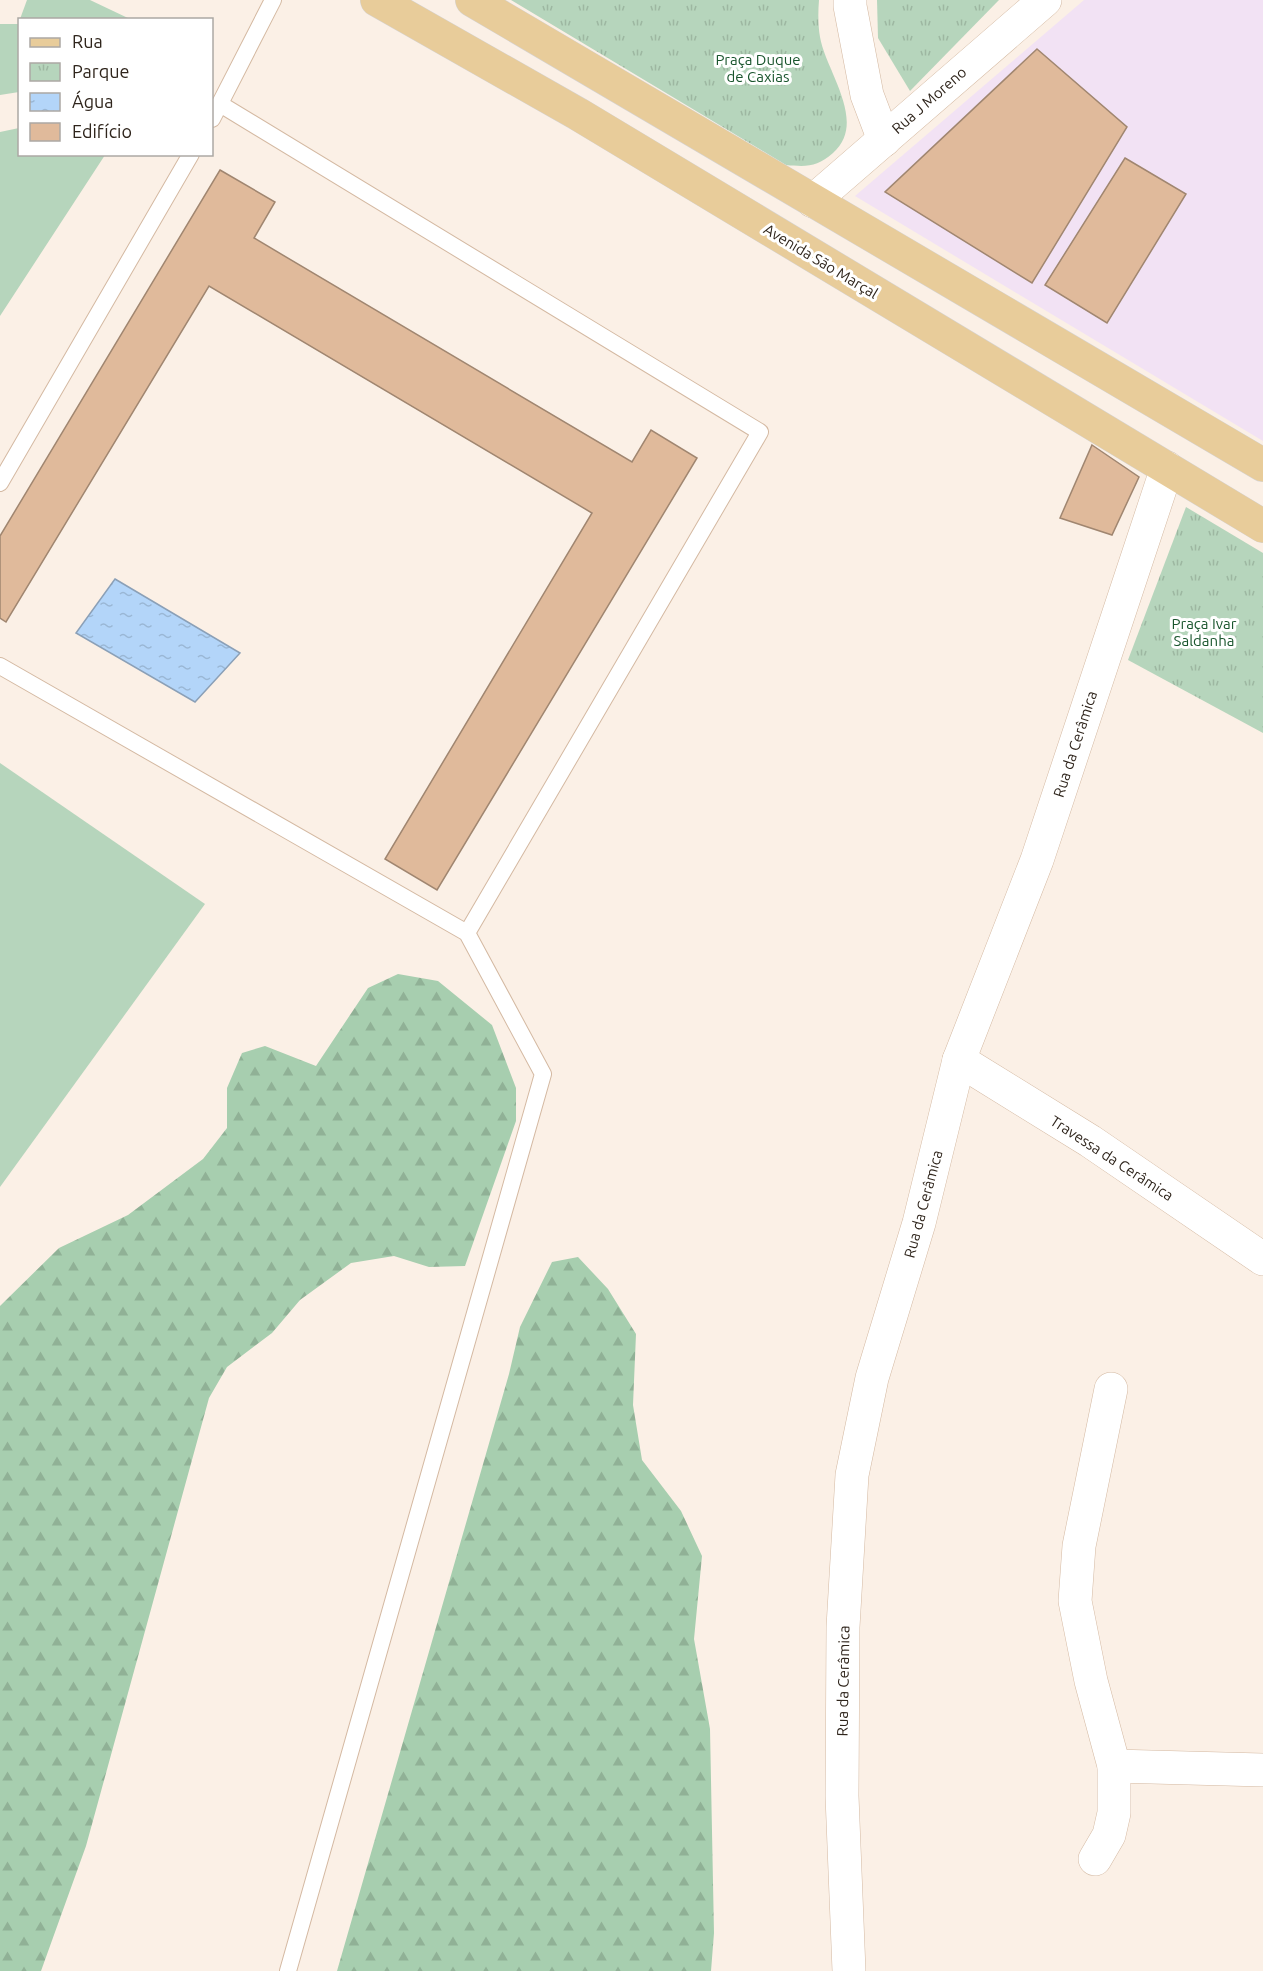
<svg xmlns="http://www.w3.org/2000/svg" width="1263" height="1971" font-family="Ubuntu,sans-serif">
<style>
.commercial{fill:#f2e2f4}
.grass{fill:#b6d5bc}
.forest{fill:url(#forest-firs)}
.park{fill:url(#park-tufts)}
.water{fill:url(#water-ripples);stroke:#8ba0b7;stroke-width:1.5}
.building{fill:#e0ba9b;stroke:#a08670;stroke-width:1.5}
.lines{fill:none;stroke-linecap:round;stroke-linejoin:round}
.lane-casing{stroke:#d4b9a2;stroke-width:18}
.street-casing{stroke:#d4b9a2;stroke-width:34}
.secondary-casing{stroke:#d4b9a2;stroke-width:34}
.primary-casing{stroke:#d5d3d2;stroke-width:34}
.lane{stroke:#fff;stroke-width:16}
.street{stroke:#fff;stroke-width:33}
.secondary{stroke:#fff;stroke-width:33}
.primary{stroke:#e8cc9a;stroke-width:33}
.labels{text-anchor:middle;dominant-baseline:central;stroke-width:6;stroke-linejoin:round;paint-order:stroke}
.park-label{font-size:15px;fill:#19552d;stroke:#fff}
.street-label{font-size:15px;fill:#2f251c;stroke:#fff}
</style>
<defs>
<pattern id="forest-firs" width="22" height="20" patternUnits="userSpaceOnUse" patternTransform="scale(1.5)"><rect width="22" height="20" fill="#a7ceaf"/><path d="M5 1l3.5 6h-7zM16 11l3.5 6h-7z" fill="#90b196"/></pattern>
<pattern id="park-tufts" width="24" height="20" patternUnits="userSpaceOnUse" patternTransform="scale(1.5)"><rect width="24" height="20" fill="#b6d5bc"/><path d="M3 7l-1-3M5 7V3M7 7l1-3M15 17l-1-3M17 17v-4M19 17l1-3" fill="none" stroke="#9db7a1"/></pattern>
<pattern id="water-ripples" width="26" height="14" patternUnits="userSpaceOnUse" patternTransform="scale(1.5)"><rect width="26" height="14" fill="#b3d5f9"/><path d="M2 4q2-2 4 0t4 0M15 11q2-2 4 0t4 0" fill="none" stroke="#9ab7d5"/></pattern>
</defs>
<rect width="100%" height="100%" fill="#fbf0e6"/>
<polygon class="commercial" points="1084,0 1263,0 1263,441 855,196"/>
<g class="grass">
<polygon points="27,0 90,0 130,19 20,19"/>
<polygon points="19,22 19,92 0,95 0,24 19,24"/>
<polygon points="19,128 20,154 105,155 0,316 0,132"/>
<polygon points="0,763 205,904 0,1187"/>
</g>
<g class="forest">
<polygon points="398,974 438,981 492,1025 516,1088 516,1121 465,1266 429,1267 394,1256 351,1263 300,1300 272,1333 227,1367 209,1398 86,1846 41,1971 0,1971 0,1306 59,1248 128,1215 203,1159 227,1128 227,1088 242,1053 265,1046 316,1066 368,988"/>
<polygon points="578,1257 608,1289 636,1334 633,1405 642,1460 681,1511 702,1556 694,1639 710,1729 714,1933 711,1971 337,1971 509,1374 520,1327 552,1262"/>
</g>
<g class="park">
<path d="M511 0H819C818 12 818 26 820 37 826 72 868 122 833 153 817 167 807 167 786 165Z"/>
<polygon points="877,0 999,0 910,91 878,38"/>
<polygon points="1186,507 1263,553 1263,733 1128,660"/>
</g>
<polygon class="water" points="115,579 240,653 195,702 76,633"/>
<g class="building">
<polygon points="1037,49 1127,127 1032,283 885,192"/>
<polygon points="1125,158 1186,194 1107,323 1045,285"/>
<polygon points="220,170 275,202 254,238 632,462 651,430 697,458 437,890 385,859 592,513 209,286 6,622 0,618 0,536"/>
<polygon points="1092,445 1139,477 1112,535 1060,518"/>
</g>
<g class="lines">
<defs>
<g id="lane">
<polyline points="220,104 760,432 467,933"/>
<polyline points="212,119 273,0"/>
<polyline points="0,483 191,154"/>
<polyline points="0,666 467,933 543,1074 288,1971"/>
</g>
<g id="street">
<polyline points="850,0 850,6 867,95 884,140"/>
<polyline points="1114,1766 1263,1770"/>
<polyline points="1095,1859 1109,1835 1114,1813 1114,1766 1091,1681 1075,1601 1079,1546 1111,1389"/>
</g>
<g id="secondary">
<polyline points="813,201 1045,0"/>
<polyline points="959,1060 1090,1141 1263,1259"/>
<polyline points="849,1971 842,1796 843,1627 852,1475 872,1378 919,1223 959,1060 1037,860 1167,468"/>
</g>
<g id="primary">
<polyline points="377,0 578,114 1263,526"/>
<polyline points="472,0 1263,465"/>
</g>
</defs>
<use href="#lane" class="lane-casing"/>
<use href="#street" class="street-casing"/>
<use href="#secondary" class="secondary-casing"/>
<use href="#primary" class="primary-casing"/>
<use href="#lane" class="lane"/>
<use href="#street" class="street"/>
<use href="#secondary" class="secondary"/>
<use href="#primary" class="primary"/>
</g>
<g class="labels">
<g class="park-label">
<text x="758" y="59">Praça Duque<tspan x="758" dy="17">de Caxias</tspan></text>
<text x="1204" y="623">Praça Ivar<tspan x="1204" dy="17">Saldanha</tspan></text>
</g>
<g class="street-label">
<text transform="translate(929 100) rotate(-41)">Rua J Moreno</text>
<text transform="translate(821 261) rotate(31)">Avenida São Marçal</text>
<text transform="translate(1075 744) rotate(-72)">Rua da Cerâmica</text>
<text transform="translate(1112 1158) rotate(33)">Travessa da Cerâmica</text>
<text transform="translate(923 1204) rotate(-75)">Rua da Cerâmica</text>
<text transform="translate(843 1681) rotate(-89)">Rua da Cerâmica</text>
</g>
</g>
<rect x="18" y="18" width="195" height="138" fill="#ffffff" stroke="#aca8a4" stroke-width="1.5"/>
<rect x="30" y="38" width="30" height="9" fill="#e8cc9a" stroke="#aca8a4" stroke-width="1.5"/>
<text x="72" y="48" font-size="18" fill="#2f251c">Rua</text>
<rect x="30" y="63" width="30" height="18" fill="url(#park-tufts)" stroke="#aca8a4" stroke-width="1.5"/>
<text x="72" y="78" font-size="18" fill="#2f251c">Parque</text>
<rect x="30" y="93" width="30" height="18" fill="url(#water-ripples)" stroke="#aca8a4" stroke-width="1.5"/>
<text x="72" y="108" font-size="18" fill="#2f251c">Água</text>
<rect x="30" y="123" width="30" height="18" fill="#e0ba9b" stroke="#aca8a4" stroke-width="1.5"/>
<text x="72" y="138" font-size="18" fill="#2f251c">Edifício</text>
</svg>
